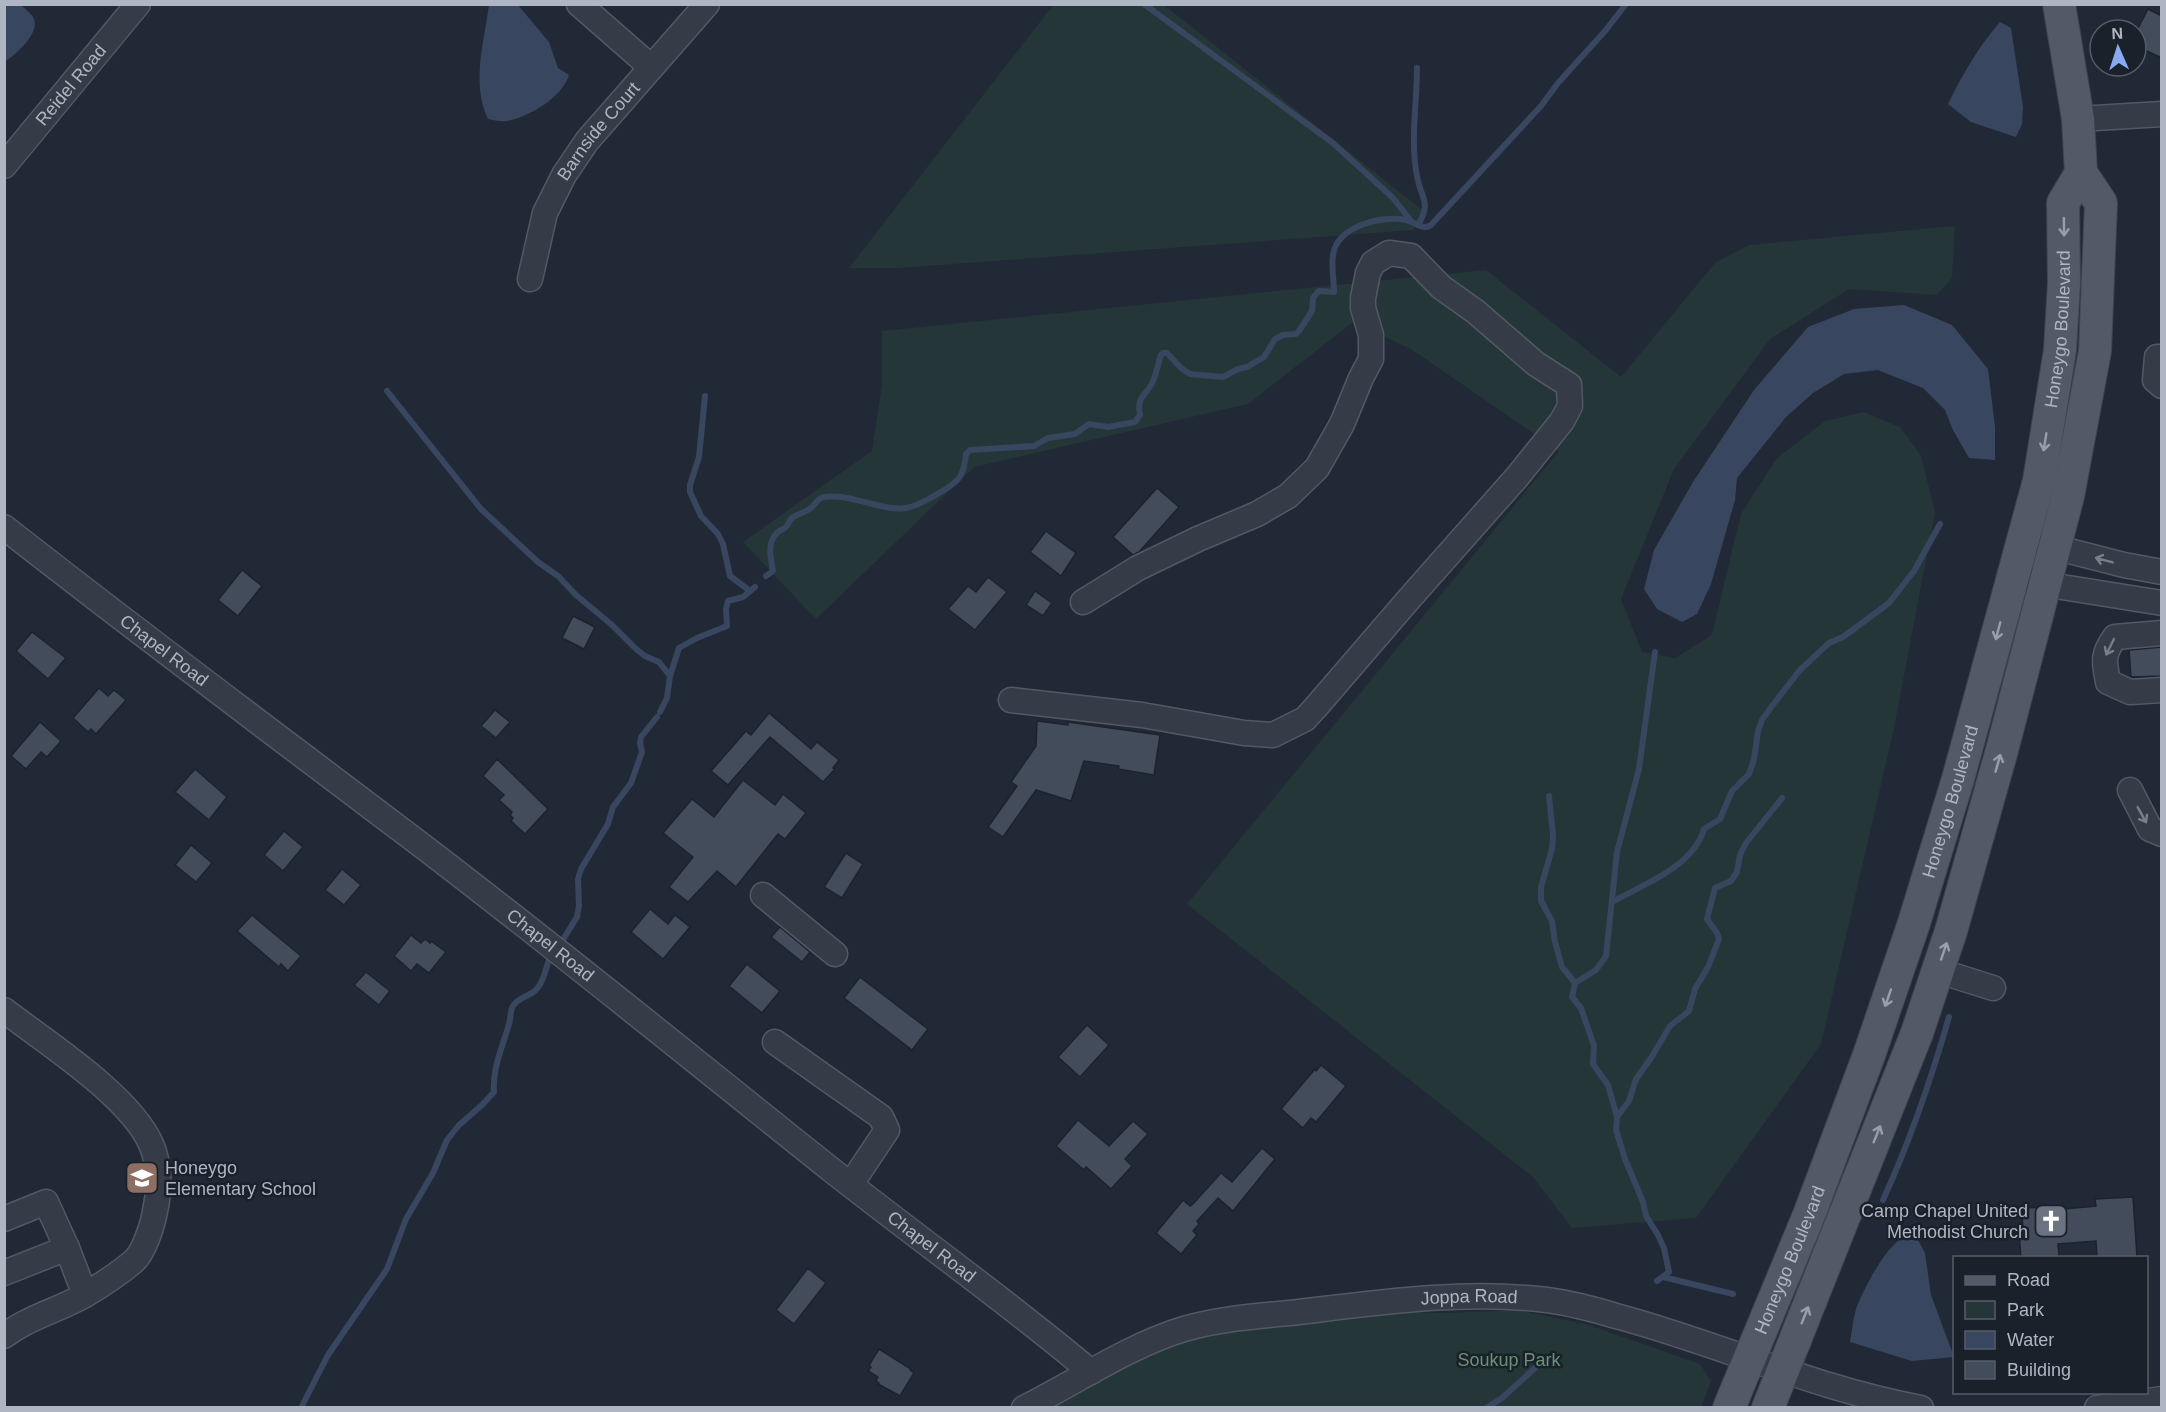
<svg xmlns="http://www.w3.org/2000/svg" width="2166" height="1412" font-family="Arial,sans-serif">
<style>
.green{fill:#253638}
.water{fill:#38465f}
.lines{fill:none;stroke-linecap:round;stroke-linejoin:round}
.stream{stroke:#38465f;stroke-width:6}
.building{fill:#434c5b;stroke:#1c232d;stroke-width:1.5}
.minor-casing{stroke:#525964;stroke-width:27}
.major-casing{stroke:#3e4450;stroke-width:34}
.minor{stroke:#353b47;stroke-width:24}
.major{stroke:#535a67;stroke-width:32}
.oneway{stroke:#989fac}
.oneway2{stroke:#787f8b}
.labels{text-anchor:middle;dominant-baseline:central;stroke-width:5;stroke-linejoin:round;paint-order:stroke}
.street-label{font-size:18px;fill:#afb6c3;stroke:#1a212b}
.poi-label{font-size:18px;fill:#afb6c3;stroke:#1a212b;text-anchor:start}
.park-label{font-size:18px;fill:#699274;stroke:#1a212b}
</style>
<rect width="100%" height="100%" fill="#222936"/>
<g class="green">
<polygon points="1054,4 1164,5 1426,213 1413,230 898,268 849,268"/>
<polygon points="1955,226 1952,278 1937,295 1849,289 1770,339 1674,469 1621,599 1642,652 1675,658 1712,635 1741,514 1777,458 1825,421 1864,412 1900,427 1921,456 1935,512 1894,728 1821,1044 1696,1218 1572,1228 1533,1177 1187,904 1559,451 1411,349 1353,322 1248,404 974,467 816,619 743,542 872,451 882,385 882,331 1486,270 1621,377 1715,263 1749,245"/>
<polygon points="1517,1310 1586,1324 1700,1364 1711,1381 1701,1408 1046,1408 1146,1356 1199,1338 1260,1324 1384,1312 1447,1313"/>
</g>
<g class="water">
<path d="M5 4 21 5C25 9 32 14 34 19 40 33 16 54 6 61L4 60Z"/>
<path d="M489 5H518L549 42 558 68 569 75C562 97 530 117 507 121 501 122 494 120 488 119 471 84 484 42 489 5Z"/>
<path d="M2000 22 2011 28 2023 107 2022 124 2016 137 1971 122 1948 104C1962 75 1979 46 2000 22Z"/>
<polygon points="1904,305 1952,325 1988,369 1995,427 1995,460 1969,458 1953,430 1945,410 1923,388 1878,370 1844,374 1813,393 1786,417 1737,478 1735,500 1711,584 1697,614 1682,622 1657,609 1644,589 1654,550 1693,482 1754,390 1808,327 1854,309"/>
<path d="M1899 1240H1918L1925 1253 1931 1295 1954 1357 1912 1361 1850 1342C1852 1331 1853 1319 1856 1309 1864 1288 1882 1254 1899 1240Z"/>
</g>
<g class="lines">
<g class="stream">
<polyline points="1144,4 1333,143 1393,198 1411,221"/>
<path d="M1417 68C1417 103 1410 141 1417 176 1421 200 1432 201 1418 225"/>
<polyline points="387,391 481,509 538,562 558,576 576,595 612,625 636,649 645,656 659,662 670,676"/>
<polyline points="705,396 699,457 690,485 690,492 701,516 718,534 723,544 730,576 750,591"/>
<path d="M766 576 773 571C771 558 766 542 778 532 780 530 784 529 786 527 788 525 789 521 791 519 796 514 805 513 811 508 816 504 817 498 824 497 851 493 884 512 906 508 918 506 929 499 939 493 959 482 964 476 966 454L970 450 1034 446 1048 438 1075 434 1089 424 1108 427 1135 422 1140 415C1136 395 1148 395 1154 379 1157 371 1158 363 1161 355L1163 353H1167L1181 368 1190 374 1223 377 1238 369 1247 367 1264 357 1275 339 1283 335 1296 334 1299 331 1312 311 1313 298 1316 294 1319 291 1334 292C1334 280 1331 266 1333 255 1337 226 1382 215 1406 220 1415 222 1423 231 1431 225L1541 106 1558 83 1605 31 1626 4"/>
<polyline points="1655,652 1639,769 1617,852 1606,956 1596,970 1575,983 1572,997 1581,1008 1594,1046 1593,1064 1608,1085 1617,1117 1616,1130 1625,1159 1643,1202 1646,1216 1658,1235 1664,1248 1669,1272 1657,1281"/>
<polyline points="660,712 667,698 670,676 679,648 697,638 727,626 726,609 728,601 743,597 755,587"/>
<polyline points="1549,796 1553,835 1552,849 1541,887 1541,901 1552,921 1555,942 1562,967 1575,983"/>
<path d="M1612 902C1644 884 1693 867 1704 829L1720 819 1732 791 1749 774 1754 759 1758 731 1762 720 1772 706 1800 670 1813 658 1829 643 1843 637 1889 603 1914 571 1940 524"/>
<polyline points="561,943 577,917 579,906 578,879 581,869 608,824 613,807 631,783 642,752 640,743 641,737 657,717"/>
<polyline points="1617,1117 1629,1101 1636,1079 1651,1058 1670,1026 1689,1011 1695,989 1708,967 1719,939 1717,933 1707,919 1715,888 1731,881 1737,872 1740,855 1746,843 1782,798"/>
<path d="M1883 1200C1910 1141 1931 1080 1949 1017"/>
<polyline points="1663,1277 1733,1294"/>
<path d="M301 1408 328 1355 387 1269 406 1219 433 1173 447 1140 459 1125 482 1105 494 1092C492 1068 503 1046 509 1024 511 1018 510 1010 513 1006 518 998 526 997 532 993 543 986 545 971 549 960"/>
<polyline points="1486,1408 1502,1398 1535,1368"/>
</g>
</g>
<g class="building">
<polygon points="2148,9 2162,16 2162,58 2136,46 2136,32"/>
<polygon points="1157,488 1179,507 1139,552 1133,555 1113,537"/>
<polygon points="1046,531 1076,553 1061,576 1030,552"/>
<polygon points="242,570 262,586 238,616 218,600"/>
<polygon points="988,577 1007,592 975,630 948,609 968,586 976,592"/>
<polygon points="1035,591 1052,603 1043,616 1026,605"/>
<polygon points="573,616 595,627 584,649 562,638"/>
<polygon points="32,632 66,658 48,679 16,651"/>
<polygon points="2162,647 2162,676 2131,677 2129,650"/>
<polygon points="99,688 108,696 114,690 126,700 96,734 91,729 88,732 73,718"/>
<polygon points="495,710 510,722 496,738 481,726"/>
<polygon points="769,713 811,749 817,742 839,760 833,768 835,769 823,782 770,737 728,785 711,771 746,731 751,735"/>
<polygon points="1037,721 1068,725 1068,722 1160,735 1154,775 1118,769 1119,766 1084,761 1071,801 1036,790 1003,837 988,827 1017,786 1011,782 1036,746"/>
<polygon points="40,722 61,741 47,757 41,752 26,769 11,756"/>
<polygon points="497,759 548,809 525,834 511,821 513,818 510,815 512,812 499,800 504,795 483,776"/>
<polygon points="195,769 227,797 209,820 175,792"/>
<polygon points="743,780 775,805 783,794 806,813 785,839 778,834 736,887 717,871 688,902 669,887 693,857 663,833 692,799 714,817"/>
<polygon points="284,831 303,847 283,871 264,855"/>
<polygon points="191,845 212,863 196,882 175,865"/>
<polygon points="846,853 863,864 842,898 824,887"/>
<polygon points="342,869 361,885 344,905 325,890"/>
<polygon points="650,909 668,924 675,915 690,927 663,959 631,932"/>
<polygon points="252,915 301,956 288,971 281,964 279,967 237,931"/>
<polygon points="780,927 810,952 802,962 771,937"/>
<polygon points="411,935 421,943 425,939 430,943 431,941 446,952 429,973 417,964 411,971 394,956"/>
<polygon points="747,964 780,991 762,1013 729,986"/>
<polygon points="366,972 390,991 379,1005 354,985"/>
<polygon points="860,977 928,1029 912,1050 844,998"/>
<polygon points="1087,1025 1109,1045 1080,1077 1058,1057"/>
<polygon points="1321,1065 1346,1086 1316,1122 1311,1118 1303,1128 1281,1109 1315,1069 1316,1071"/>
<polygon points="1078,1120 1109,1146 1133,1121 1148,1134 1125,1159 1132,1166 1111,1189 1086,1167 1084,1170 1056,1146"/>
<polygon points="1262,1148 1275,1159 1233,1211 1218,1198 1197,1221 1199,1224 1193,1231 1197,1235 1181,1254 1156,1233 1183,1200 1190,1206 1192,1205 1221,1173 1232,1182"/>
<polygon points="2133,1197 2137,1257 2097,1257 2096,1241 2058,1244 2059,1257 2021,1257 2019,1235 2023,1235 2022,1208 2052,1207 2053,1210 2096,1206 2095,1199"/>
<polygon points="808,1268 826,1283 794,1324 776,1310"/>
<polygon points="879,1349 911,1369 910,1370 914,1373 900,1396 878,1384 879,1383 876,1381 878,1377 868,1371 871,1367 869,1365"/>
</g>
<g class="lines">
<defs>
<g id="minor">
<polyline points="579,4 651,67"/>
<polyline points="2078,119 2162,114"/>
<path id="s1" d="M4 166 138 4"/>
<path id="s2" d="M530 279 545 213 564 175 587 141 707 4"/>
<polyline points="2162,357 2157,357 2155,380 2162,386"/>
<path id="s3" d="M4 527C135 630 268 729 400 829 546 939 687 1055 829 1168 916 1237 1007 1301 1091 1372"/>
<polyline points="2023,539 2124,565 2162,572"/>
<polyline points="2030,579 2062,587 2162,603"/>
<path d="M2162 633 2115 637C2102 655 2104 661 2108 682L2130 692 2162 690"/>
<polyline points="1011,700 1142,715 1244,733 1273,735 1305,719 1316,707 1409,599 1517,477 1562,421 1570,406 1569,385 1536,364 1476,312 1441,287 1411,256 1389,253 1373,263 1368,273 1363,298 1363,308 1371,335 1371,359 1361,378 1342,424 1317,468 1288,496 1257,514 1198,539 1138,568 1083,602"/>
<polyline points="2130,790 2150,829 2162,834"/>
<polyline points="763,895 835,954"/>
<polyline points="1955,976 1993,988"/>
<path d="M4 1010C47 1043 130 1096 151 1144 160 1164 160 1190 155 1211 153 1224 144 1252 134 1261 121 1272 100 1286 85 1295 59 1310 29 1317 4 1336"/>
<polyline points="775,1042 881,1117 887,1130 851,1184"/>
<polyline points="4,1219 46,1202 67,1248 85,1295"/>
<polyline points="4,1273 67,1248"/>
<path id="s4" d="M1024 1408C1076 1382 1128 1346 1184 1329 1221 1318 1261 1316 1299 1312 1381 1302 1465 1290 1547 1300 1570 1303 1593 1309 1616 1316 1718 1343 1816 1389 1921 1408"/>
<polyline points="2097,1408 2162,1399"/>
</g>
<g id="major">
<path id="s5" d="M1729 1408 1809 1215 1869 1055 1914 923 1958 779 2039 481 2060 350 2064 283 2063 203 2081 173"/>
<polyline points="1768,1408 1917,1033 1951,931 2002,750 2068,496 2095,351 2101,203 2081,173 2078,119 2059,4"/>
</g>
</defs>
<use href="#minor" class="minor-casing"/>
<use href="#major" class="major-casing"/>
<use href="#minor" class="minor"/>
<use href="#major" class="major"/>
</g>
<defs><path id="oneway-shaft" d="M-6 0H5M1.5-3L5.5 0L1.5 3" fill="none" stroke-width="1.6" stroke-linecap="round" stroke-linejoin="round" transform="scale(1.5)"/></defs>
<g class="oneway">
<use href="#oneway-shaft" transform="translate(2064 227) rotate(89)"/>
<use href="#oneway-shaft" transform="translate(2045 442) rotate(99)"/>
<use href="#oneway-shaft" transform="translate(1998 631) rotate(105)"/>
<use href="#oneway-shaft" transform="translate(1998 763) rotate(-74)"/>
<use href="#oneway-shaft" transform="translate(1944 951) rotate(-71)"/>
<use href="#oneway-shaft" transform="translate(1888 998) rotate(109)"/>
<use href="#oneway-shaft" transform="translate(1877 1134) rotate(-68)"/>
<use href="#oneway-shaft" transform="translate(1805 1315) rotate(-68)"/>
</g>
<g class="oneway2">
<use href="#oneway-shaft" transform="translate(2104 560) rotate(-165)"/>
<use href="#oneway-shaft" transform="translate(2110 647) rotate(116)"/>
<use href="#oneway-shaft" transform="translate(2142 815) rotate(61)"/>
</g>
<defs>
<symbol id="school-square" viewBox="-11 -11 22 22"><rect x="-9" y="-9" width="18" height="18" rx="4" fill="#8d6e63" stroke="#1a212b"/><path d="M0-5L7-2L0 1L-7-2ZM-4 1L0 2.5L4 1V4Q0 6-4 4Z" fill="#fff"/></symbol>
<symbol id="church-square" viewBox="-11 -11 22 22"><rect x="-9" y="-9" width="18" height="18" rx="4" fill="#6b7280" stroke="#1a212b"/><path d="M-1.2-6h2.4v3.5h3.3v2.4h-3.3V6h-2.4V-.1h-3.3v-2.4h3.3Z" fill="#fff"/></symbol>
</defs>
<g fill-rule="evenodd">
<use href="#school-square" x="123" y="1159" width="38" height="38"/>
<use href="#church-square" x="2032" y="1202" width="38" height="38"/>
</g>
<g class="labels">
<g class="street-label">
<text stroke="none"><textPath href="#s1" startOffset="105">Reidel Road</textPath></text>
<text stroke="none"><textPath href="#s2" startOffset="166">Barnside Court</textPath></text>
<text stroke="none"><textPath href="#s5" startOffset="1132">Honeygo Boulevard</textPath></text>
<text stroke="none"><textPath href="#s3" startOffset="202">Chapel Road</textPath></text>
<text stroke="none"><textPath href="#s5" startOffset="646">Honeygo Boulevard</textPath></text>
<text stroke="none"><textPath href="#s3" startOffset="688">Chapel Road</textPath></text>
<text stroke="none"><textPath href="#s3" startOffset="1174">Chapel Road</textPath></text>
<text stroke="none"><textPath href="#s5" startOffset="160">Honeygo Boulevard</textPath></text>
<text stroke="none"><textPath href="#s4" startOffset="466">Joppa Road</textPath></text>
</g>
<g class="poi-label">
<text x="165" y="1168">Honeygo<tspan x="165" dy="21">Elementary School</tspan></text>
<text x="2028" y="1211" text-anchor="end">Camp Chapel United<tspan x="2028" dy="21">Methodist Church</tspan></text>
</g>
<g class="park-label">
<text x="1509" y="1360">Soukup Park</text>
</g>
</g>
<rect width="2166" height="1412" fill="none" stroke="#afb6c3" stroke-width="12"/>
<rect x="1953" y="1256" width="195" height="138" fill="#1a212b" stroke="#565d68" stroke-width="1.5"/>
<rect x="1965" y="1276" width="30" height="9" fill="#535a67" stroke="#565d68" stroke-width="1.5"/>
<text x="2007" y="1286" font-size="18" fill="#afb6c3">Road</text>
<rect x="1965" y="1301" width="30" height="18" fill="#253638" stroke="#565d68" stroke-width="1.5"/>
<text x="2007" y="1316" font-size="18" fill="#afb6c3">Park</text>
<rect x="1965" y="1331" width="30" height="18" fill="#38465f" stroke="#565d68" stroke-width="1.5"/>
<text x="2007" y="1346" font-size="18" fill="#afb6c3">Water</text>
<rect x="1965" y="1361" width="30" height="18" fill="#434c5b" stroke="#565d68" stroke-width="1.5"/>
<text x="2007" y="1376" font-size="18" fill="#afb6c3">Building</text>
<g transform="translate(2118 48) rotate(357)"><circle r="28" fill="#1a212b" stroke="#565d68" stroke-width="1.5"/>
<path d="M0-4.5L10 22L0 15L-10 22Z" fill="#88aaf0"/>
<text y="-9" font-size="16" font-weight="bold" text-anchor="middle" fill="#afb6c3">N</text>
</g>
</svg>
